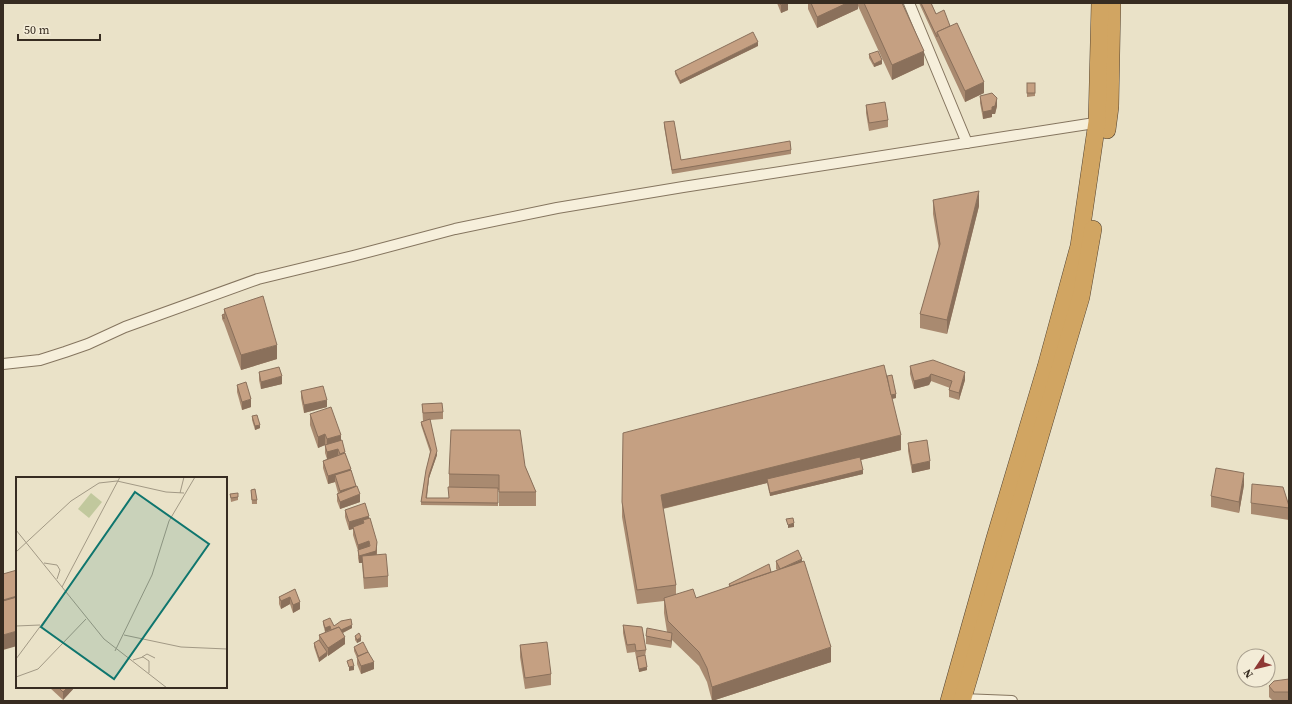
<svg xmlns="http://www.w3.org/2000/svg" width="1292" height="704" font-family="'Source Serif 4',serif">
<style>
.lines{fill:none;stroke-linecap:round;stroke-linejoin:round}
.street-casing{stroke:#85755f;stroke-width:12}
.highway-casing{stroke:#534332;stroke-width:18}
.street{stroke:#f6efdb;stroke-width:10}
.highway{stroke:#d1a562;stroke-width:17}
.wall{fill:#a98a70}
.shaded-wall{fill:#8a705b}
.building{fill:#c5a082;stroke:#8a705b}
.inset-road{fill:none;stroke:#a29985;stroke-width:1}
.view{fill:#0f766e;fill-opacity:0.15;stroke:#0f766e;stroke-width:2}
.inset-edge{fill:none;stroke:#372c21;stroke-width:2}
</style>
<rect width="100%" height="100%" fill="#eae2c8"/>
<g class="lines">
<defs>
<g id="street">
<polyline points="909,3 967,143"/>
<polyline points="3,364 40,360 65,352 88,344 125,327 258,279 353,256 455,229 557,208 683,187 1101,122"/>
<polyline points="962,699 1012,701"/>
</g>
<g id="highway">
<polyline points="1107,130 1110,107 1112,3"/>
<polyline points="949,701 995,538 1046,367 1079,246 1097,122 1100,3"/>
<polyline points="962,701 1081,297 1093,229"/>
</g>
</defs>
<use href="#street" class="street-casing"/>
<use href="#highway" class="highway-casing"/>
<use href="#street" class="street"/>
<use href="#highway" class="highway"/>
</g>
<g class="wall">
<polygon points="777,3 788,3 788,10 781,13"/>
<polygon points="808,3 902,3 924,65 892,80 858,6 858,9 817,28 808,9"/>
<polygon points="919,3 931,3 936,14 950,26 984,93 965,102"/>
<polygon points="758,46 680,84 675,74 675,71"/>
<polygon points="869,54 882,64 874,67 869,58"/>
<polygon points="1027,83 1035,83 1035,96 1027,97"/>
<polygon points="980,96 997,106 995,114 992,114 992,117 983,119 980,103"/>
<polygon points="866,105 888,120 888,127 869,131 866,113"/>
<polygon points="664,122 681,160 791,150 791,154 672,174 664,126"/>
<polygon points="933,200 979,206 947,334 920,328 920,314 939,249 933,214"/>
<polygon points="224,309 277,359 241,370 224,323 222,319 222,315 224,314"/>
<polygon points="910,366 965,380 959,400 949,397 949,390 950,388 931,381 929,385 914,389 910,374"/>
<polygon points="259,372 282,384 261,389 259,380"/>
<polygon points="887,376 896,398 892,399 901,450 861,460 863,474 770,496 767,483 663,509 676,585 676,594 696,598 729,587 729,584 777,570 776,569 776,561 802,562 831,662 712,701 707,682 699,666 672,640 671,648 646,644 646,636 667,632 664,613 664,601 637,604 622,517 622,502"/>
<polygon points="237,385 251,407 242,410 237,392"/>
<polygon points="301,391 327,407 304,413 301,398"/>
<polygon points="422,404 443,412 443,419 430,420 437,455 429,478 427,498 449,498 449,474 525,466 536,492 536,506 499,506 499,490 498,490 498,506 421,505 421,502 430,452 421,425 421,422 423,421"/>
<polygon points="310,414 341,440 356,487 360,502 340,509 337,501 337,494 338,493 335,482 328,484 323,468 323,461 327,459 325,453 325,445 318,448 310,425"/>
<polygon points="252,416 260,428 255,430 252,420"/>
<polygon points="908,443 930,469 912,473 908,451"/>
<polygon points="1244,485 1239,513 1211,507 1211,496"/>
<polygon points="251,490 257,500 257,504 252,504"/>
<polygon points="230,494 238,497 238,500 231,502"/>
<polygon points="1251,503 1289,506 1289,520 1251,514"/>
<polygon points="345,510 369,518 377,549 377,555 388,576 388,587 364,589 362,563 359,563 358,558 358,551 353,535 353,529 349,530 345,517"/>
<polygon points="295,589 300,609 293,613 290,604 281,609 279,604 279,597"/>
<polygon points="323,621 334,626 352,628 343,633 345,644 328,656 327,654 327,656 319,662 314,647 314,643 319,640 319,635 330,630 325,632 323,624"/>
<polygon points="623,625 646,650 645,657 647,670 639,672 635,652 627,653 623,633"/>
<polygon points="355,636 361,641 357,643 355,640"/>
<polygon points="520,645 551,674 551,685 525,689 520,657"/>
<polygon points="354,647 374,669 361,674 357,664 357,658 354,651"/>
<polygon points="1289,679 1289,701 1273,701 1269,697 1269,686"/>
<polygon points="1259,680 1267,680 1267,684 1261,686"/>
<polygon points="49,687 75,687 63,700"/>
</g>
<g class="shaded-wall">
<polygon points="787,3 788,3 788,10 781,13 781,5"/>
<polygon points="847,3 858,3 858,9 817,28 817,17"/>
<polygon points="758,42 758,46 680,84 680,81"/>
<polygon points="924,51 924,65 892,80 892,65"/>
<polygon points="882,60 882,64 874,67 874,64"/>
<polygon points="984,82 984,93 965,102 965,91"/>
<polygon points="997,98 997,106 995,114 992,114 992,117 983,119 983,112 992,107"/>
<polygon points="979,191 979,206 947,334 947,320"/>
<polygon points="277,345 277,359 241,370 241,355"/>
<polygon points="965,372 965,380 959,400 959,393"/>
<polygon points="931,374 931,381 929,385 914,389 914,381"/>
<polygon points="282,376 282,384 261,389 261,382"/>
<polygon points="896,394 896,398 890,399 890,395"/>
<polygon points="251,399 251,407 242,410 242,402"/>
<polygon points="327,400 327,407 304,413 304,405"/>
<polygon points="260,425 260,428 255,430 255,426"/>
<polygon points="325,434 325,445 318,448 318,437"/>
<polygon points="341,435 341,446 327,451 327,439"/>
<polygon points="901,435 901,450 768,483 767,479 767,483 661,509 661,495"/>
<polygon points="338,449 338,456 327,460 327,452"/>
<polygon points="437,451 437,455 429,478 426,502 429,475"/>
<polygon points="930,461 930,469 912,473 912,465"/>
<polygon points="351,469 351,476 335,475 335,482 328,484 328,476"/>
<polygon points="863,470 863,474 770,496 770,493"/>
<polygon points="1244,473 1244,485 1239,513 1239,502"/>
<polygon points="356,486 356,493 340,499 340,491"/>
<polygon points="360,494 360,502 340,509 340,502"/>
<polygon points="369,516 369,523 363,520 363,525 353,527 353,529 349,530 349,522"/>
<polygon points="794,523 794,527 788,528 788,525"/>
<polygon points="369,541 369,549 358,552 358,545"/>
<polygon points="377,542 377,549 376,558 362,556 362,563 359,563 359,556"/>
<polygon points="802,559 802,567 780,570"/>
<polygon points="17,596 17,611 3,614 3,600"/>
<polygon points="290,597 290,604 281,609 281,601"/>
<polygon points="300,602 300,609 293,613 293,605"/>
<polygon points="352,625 352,628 340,634 340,630"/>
<polygon points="330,626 330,630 325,632 325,628"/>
<polygon points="17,631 17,646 3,650 3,635"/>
<polygon points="672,633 672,640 671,648 671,641"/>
<polygon points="345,637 345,644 328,656 328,648"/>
<polygon points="361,637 361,641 357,643 357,640"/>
<polygon points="831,647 831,662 712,701 712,687"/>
<polygon points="327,652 327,656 319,662 319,658"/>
<polygon points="374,662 374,669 361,674 361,666"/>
<polygon points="354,666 354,670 349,671 349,667"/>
<polygon points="647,667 647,670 639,672 639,669"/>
<polygon points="1261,680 1267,680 1267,684 1261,686"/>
<polygon points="68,687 75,687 63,700 63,692"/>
</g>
<g class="building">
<polygon points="780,3 787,3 781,5"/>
<polygon points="811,3 847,3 817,17"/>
<polygon points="864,3 902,3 924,51 892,65"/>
<polygon points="921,3 931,3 936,14 944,10 950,26 937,32 937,37"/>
<polygon points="957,23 984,82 965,91 937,32"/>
<polygon points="753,32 758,42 680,81 675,71"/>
<polygon points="878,51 882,60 874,64 869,54"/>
<rect x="1027" y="83" width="8" height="10"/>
<polygon points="992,93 997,98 995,106 992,107 992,110 983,112 980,96"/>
<polygon points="885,102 888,120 869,123 866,105"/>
<polygon points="674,121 681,160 790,141 791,150 672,170 664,122"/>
<polygon points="979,191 947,320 920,314 940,244 933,200"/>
<polygon points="263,296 277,345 241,355 224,309"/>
<polygon points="224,314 224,319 222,315"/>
<polygon points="933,360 965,372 959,393 949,390 952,381 931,374 929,377 914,381 910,366"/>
<polygon points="884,365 901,435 661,495 676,585 637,590 622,502 623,433"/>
<polygon points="279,367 282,376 261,382 259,372"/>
<polygon points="892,375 896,394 891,395 887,376"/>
<polygon points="246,382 251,399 242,402 237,385"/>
<polygon points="323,386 327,400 304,405 301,391"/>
<polygon points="442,403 443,412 423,413 422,404"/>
<polygon points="331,407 341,435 327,439 325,434 318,437 310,414"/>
<polygon points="257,415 260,425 255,426 252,416"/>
<polygon points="430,419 437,451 429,475 426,498 449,498 448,487 498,488 498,503 421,502 426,470 431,450 421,422"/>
<polygon points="451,430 520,430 525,466 536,492 499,492 499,475 449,474"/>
<polygon points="342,440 345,452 340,454 338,449 327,452 325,445"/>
<polygon points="927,440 930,461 912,465 908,443"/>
<polygon points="345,453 351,469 328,476 323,461"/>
<polygon points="860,457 863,470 770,493 767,479"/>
<polygon points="1216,468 1244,473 1239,502 1211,496"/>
<polygon points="351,470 356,486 340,491 335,475"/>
<polygon points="1252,484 1283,487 1289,506 1289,508 1251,503"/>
<polygon points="357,486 360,494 340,502 337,494"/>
<polygon points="255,489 257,500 252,500 251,490"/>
<polygon points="238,493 238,497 231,498 230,494"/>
<polygon points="365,503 369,516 349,522 345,510"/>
<polygon points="370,518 377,542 376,551 359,556 358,550 370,546 369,541 358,545 353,527 364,523 363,520"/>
<polygon points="793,518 794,523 788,525 786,519"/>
<polygon points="798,550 802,559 780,569 776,561"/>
<polygon points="386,554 388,576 364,578 362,556"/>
<polygon points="804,561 831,647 712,687 707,668 699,652 668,621 664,598 693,589 696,598"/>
<polygon points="769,564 771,572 730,586 729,584"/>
<polygon points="17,570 17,596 3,600 3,574"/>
<polygon points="295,589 300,602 293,605 290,597 281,601 279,597"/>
<polygon points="17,597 17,631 3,635 3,601"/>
<polygon points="330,618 334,626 341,621 351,619 352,625 341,630 339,627 331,630 330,626 325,628 323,621"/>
<polygon points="623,625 642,627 646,650 636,651 635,644 627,645"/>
<polygon points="339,627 345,637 328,648 319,635"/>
<polygon points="647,628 672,633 671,641 646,636"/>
<polygon points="359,633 361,637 357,640 355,636"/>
<polygon points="319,640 327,652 319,658 314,643"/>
<polygon points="363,642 368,652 358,656 354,647"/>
<polygon points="547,642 551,674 525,678 520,645"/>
<polygon points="1257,650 1260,656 1253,656 1252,652"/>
<polygon points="368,652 374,662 361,666 357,657"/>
<polygon points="645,655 647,667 639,669 637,657"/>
<polygon points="352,659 354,666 349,667 347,661"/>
<polygon points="1289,679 1289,692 1274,692 1269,686 1274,681"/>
<polygon points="58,687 68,687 63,692"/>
</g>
<g transform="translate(16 477)">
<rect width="211" height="211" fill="#eae2c8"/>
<path d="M75 16 86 25 73 41 62 32Z" fill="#c1c89d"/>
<path class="inset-road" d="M164 16 168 0M0 53 88 162 151 211M0 75 55 24 83 6 101 4 150 15 168 16M28 86 41 88 44 93 41 102M46 110 104 0M0 149 24 148M108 158 165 170 211 172M99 174 136 98 153 44 179 0M126 180 131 177 139 181M0 182 49 116M117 183 127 180 133 184V196M0 200 22 192 70 142"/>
<path class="view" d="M119 15 193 67 98 202 25 150Z"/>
<rect width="211" height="211" class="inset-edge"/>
</g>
<rect width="1292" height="704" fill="none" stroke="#372c21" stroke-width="8"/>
<g transform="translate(1256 668) rotate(235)"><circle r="19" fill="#f3ecd7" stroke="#a89f8e"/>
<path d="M0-3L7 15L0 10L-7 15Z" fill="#8e3834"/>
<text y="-6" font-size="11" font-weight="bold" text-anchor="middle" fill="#372c21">N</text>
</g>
<path d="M18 34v6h82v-6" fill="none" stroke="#372c21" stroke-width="2"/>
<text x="24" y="34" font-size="12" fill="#372c21" stroke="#f3ecd7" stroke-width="3" paint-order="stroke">50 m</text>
</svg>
